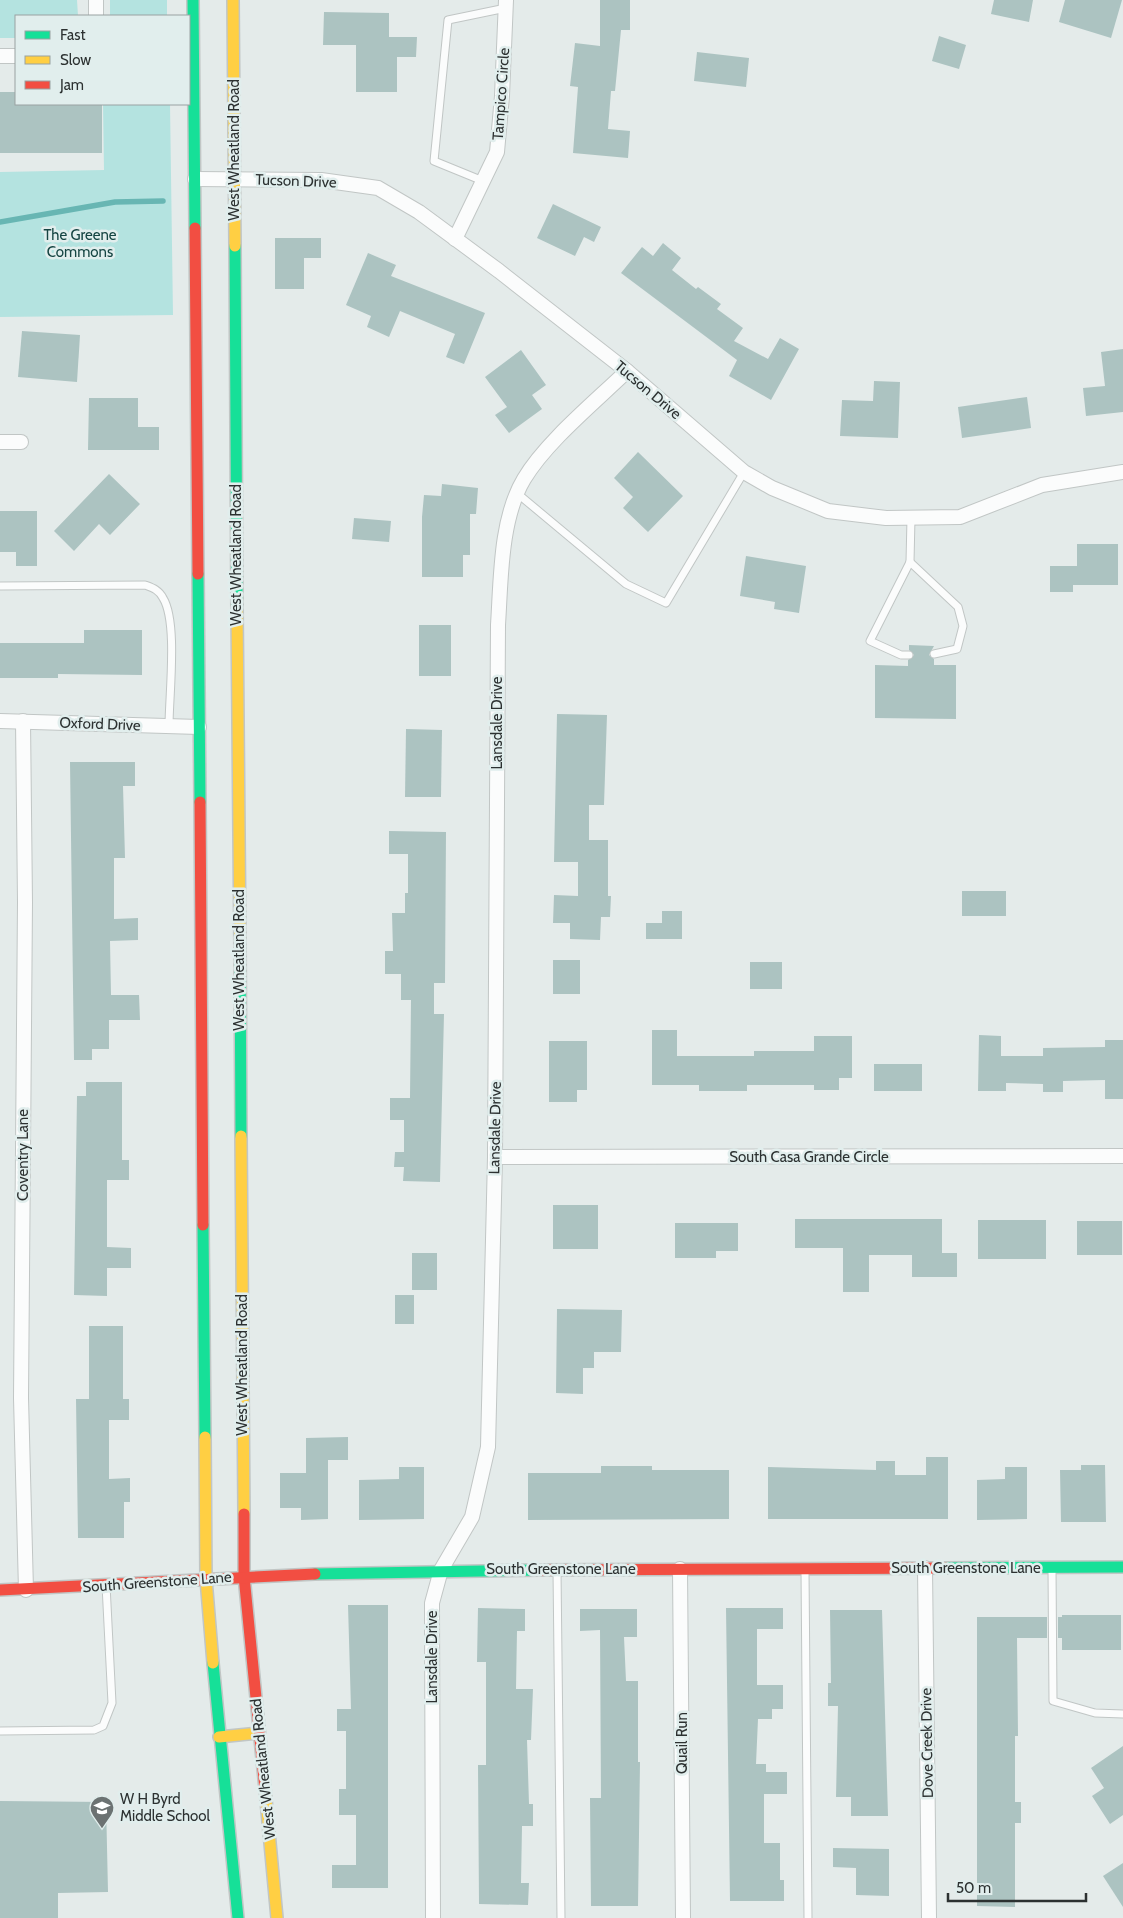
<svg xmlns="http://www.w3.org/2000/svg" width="1123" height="1918" font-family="Cabin,sans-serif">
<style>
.green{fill:#b4e3e0}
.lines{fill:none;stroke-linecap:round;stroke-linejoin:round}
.stream{stroke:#68b6b3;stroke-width:5.5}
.building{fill:#acc3c1}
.lane-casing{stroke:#c1c6c5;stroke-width:9}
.street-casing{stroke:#c1c6c5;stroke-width:16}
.fast-casing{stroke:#c1c6c5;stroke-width:14}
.slow-casing{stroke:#c1c6c5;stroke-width:14}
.jam-casing{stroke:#c1c6c5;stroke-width:14}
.lane{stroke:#fbfcfc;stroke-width:7}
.street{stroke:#fbfcfc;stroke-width:14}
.fast{stroke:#16e098;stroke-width:11}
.slow{stroke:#ffcf43;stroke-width:11}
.jam{stroke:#f24e42;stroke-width:11}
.labels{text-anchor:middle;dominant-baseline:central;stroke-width:5;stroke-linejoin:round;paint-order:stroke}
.street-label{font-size:15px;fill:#2c3131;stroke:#e1eeed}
.park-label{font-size:15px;fill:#164543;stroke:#e1eeed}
.poi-label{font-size:15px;fill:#2c3131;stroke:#e1eeed;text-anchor:start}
</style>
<rect width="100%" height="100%" fill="#e4ebea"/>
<g class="green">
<polygon points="0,0 77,0 78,16 16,16 16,38 0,38"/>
<rect x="110" y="0" width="57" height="16"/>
<polygon points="103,104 170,104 173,315 0,317 0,172 104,170"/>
</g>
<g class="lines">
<polyline class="stream" points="0,222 115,202 163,201"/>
</g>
<g class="building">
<polygon points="600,0 630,0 630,30 621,30 615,91 611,91 608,129 630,131 628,158 573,153 578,87 570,86 575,43 600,46"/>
<polygon points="994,0 1033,0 1029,22 991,14"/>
<polygon points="1065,0 1122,0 1111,38 1059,22"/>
<polygon points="324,12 389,13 389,37 417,37 416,57 397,57 397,92 356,92 356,45 323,45"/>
<polygon points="939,36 966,45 959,69 932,61"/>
<polygon points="697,52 749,58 746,87 694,81"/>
<polygon points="0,92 16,92 16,104 102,104 102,153 0,153"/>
<polygon points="553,204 601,227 594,242 584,237 575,256 537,238"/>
<polygon points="275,238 321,238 321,258 304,258 304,289 275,289"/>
<polygon points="663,243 681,258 672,270 696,289 698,287 721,304 717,309 743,328 734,341 768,359 780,338 799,349 771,400 729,376 737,360 621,273 642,247 653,256"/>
<polygon points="368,253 396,265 391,276 485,313 464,364 446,357 455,334 400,311 389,337 367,327 371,316 346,305"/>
<polygon points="22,331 80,335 77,382 18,377"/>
<polygon points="1123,349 1123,412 1086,416 1083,388 1105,386 1101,352"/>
<polygon points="521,350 546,385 532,395 542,409 509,433 495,415 507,407 485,377"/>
<polygon points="874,381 900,382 898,438 840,436 842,400 873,401"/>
<polygon points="1027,397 1031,428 962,438 958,407"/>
<polygon points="89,398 138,398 138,427 159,427 159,450 88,450"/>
<polygon points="638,452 683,496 648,532 623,508 633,497 614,478"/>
<polygon points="109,474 140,504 110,535 99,524 74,551 54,531"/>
<polygon points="442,484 478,488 476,514 470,514 470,555 463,555 463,577 422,577 422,517 424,495 441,496"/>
<polygon points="0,511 37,511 37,566 16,566 16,552 0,552"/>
<polygon points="354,518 391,521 389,542 352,539"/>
<polygon points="1077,544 1118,544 1118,585 1073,585 1073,592 1050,592 1050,566 1077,566"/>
<polygon points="746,556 806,566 799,613 774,609 775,602 740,596"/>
<rect x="419" y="625" width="32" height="51"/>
<polygon points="84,630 142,630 142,675 58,674 58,678 0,678 0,643 84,643"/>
<polygon points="909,645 934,646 929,655 934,659 934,665 956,665 956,719 875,718 875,665 908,666 908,660 914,655 909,650"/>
<polygon points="557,714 607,715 604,805 589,805 589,840 608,840 608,896 611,896 610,917 601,917 600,940 570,939 570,923 553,923 554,895 578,896 578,862 554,862"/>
<polygon points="406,729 442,730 441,797 405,797"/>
<polygon points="70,762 135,762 135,786 123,786 125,858 114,858 114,919 138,918 138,940 110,941 111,995 139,995 140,1020 109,1020 109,1049 92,1049 92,1060 74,1060"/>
<polygon points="389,831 446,832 445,983 434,983 434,1014 444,1014 440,1182 403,1181 404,1167 394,1167 395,1152 404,1152 404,1120 390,1120 390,1098 410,1098 411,1000 401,1000 401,974 385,974 385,951 393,951 392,913 405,913 405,893 408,893 408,854 389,854"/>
<rect x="962" y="891" width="44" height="25"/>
<polygon points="662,911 682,911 682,939 646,939 646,923 662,923"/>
<rect x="553" y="960" width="27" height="34"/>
<rect x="750" y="962" width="32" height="27"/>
<polygon points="652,1030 677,1030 677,1056 754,1056 754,1051 814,1051 814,1036 852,1036 852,1078 839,1078 839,1090 814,1090 814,1085 747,1085 747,1091 699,1091 699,1085 652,1085"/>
<polygon points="979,1035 1001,1036 1001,1056 1043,1056 1043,1048 1105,1047 1105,1040 1123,1040 1123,1099 1105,1099 1105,1080 1063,1081 1063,1092 1043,1092 1043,1084 1006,1083 1006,1091 978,1091"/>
<polygon points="549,1041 587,1041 587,1090 577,1090 577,1102 549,1102"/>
<rect x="874" y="1064" width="48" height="27"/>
<polygon points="86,1082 122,1082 122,1160 129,1160 129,1180 107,1180 107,1247 131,1248 131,1268 107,1268 107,1296 74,1295 77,1096 86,1096"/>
<rect x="553" y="1205" width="45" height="44"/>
<polygon points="795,1219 942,1219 942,1253 957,1253 957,1277 912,1277 912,1255 869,1255 869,1292 843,1292 843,1248 795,1248"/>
<rect x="978" y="1220" width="68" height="39"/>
<rect x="1077" y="1221" width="45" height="34"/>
<polygon points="675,1223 738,1223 738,1251 716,1251 716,1258 675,1258"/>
<rect x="412" y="1253" width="25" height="37"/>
<rect x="395" y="1295" width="19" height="29"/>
<polygon points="557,1309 622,1310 621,1352 594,1352 594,1368 583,1368 583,1394 556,1393"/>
<polygon points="89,1326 123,1326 123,1399 129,1399 129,1420 109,1420 109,1479 130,1478 130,1502 124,1502 124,1538 78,1538 76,1399 89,1399"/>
<polygon points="348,1437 348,1460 328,1460 328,1519 301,1520 301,1508 280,1508 280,1473 306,1473 306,1438"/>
<polygon points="926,1457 948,1457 948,1519 768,1519 768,1467 876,1470 876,1461 895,1461 895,1475 926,1475"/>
<polygon points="1081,1465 1105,1465 1106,1522 1061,1522 1060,1470 1081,1470"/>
<polygon points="601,1466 652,1466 652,1470 729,1470 729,1519 528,1520 528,1473 601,1473"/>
<polygon points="399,1467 424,1467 424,1519 359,1520 359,1480 399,1479"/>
<polygon points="1005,1467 1027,1467 1027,1519 977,1520 977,1480 1005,1479"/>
<polygon points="348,1605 388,1605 388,1888 332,1888 332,1865 356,1865 356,1815 339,1815 339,1789 346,1789 346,1731 337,1731 337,1709 351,1709"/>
<polygon points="478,1608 525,1609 525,1631 517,1631 516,1689 533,1689 531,1740 527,1740 529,1804 533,1804 533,1826 522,1826 521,1883 529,1883 528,1905 479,1904 478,1765 486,1765 486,1662 477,1662"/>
<polygon points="726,1608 783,1608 783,1629 757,1629 757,1685 783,1685 783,1709 772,1709 772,1719 758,1719 756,1764 766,1764 766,1772 787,1772 787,1794 764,1794 764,1843 780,1843 780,1880 784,1880 784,1901 730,1901"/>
<polygon points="580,1609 637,1609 637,1637 624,1637 626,1681 638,1681 638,1762 640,1762 638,1906 591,1906 590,1798 601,1798 600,1630 580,1631"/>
<polygon points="830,1610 882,1610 888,1816 851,1816 851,1797 836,1797 838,1706 828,1706 828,1683 831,1683"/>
<polygon points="1062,1615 1121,1615 1121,1650 1062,1650 1062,1638 1058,1638 1058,1617 1062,1617"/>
<polygon points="977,1617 1047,1617 1047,1638 1017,1638 1018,1736 1015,1736 1015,1802 1021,1802 1021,1823 1015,1823 1015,1907 977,1906"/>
<polygon points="1123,1746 1123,1815 1110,1824 1092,1796 1104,1788 1091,1768"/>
<polygon points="0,1801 106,1802 108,1892 58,1893 58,1918 0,1918"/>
<polygon points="833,1848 889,1849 889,1896 856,1895 856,1868 833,1867"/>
<polygon points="1123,1863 1123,1907 1103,1876"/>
</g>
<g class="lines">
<defs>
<g id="lane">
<polyline points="483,181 434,161 448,20 506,8"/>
<polyline points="518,494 626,584 666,603 744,472"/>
<polyline points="910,562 958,607 963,626 957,649 934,654"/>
<path d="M0 586 145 585C153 588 159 590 163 598 178 622 169 695 169 726"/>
<polyline points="909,655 901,655 870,641 910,562 911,518"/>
<polyline points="1052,1568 1053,1701 1095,1713 1123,1714"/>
<polyline points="557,1571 561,1918"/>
<polyline points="805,1571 808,1918"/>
<polyline points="0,1731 94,1730 103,1726 112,1703 106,1585"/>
</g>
<g id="street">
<polyline points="96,0 96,16"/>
<polyline points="0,56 16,56"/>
<polyline points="195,179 321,180 378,188 419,212 499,271 627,371 744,472 772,488 828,511 886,518 960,517 1042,485 1123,472"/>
<polyline points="455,239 497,152 502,96 506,0"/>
<polyline points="0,442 21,442"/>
<polyline points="0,721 199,727"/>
<polyline points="23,721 25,902 21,1398 26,1590"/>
<polyline points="495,1157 1123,1156"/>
<polyline points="925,1568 929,1918"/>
<polyline points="680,1569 683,1918"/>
<path d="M433 1918 432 1603 441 1570 472 1517 488 1447 495 1157 498 625C501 580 500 519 524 479 546 442 595 402 627 371"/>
</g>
<g id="fast">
<polyline points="193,0 195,228"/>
<polyline points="235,246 237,608"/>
<polyline points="198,574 200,802"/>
<polyline points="240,947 241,1136"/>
<polyline points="203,1225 205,1437"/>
<polyline points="946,1568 1123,1567"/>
<polyline points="315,1574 540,1570"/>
<polyline points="213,1663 238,1918"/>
</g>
<g id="slow">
<polyline points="233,0 235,246"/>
<polyline points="237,608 240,947"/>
<polyline points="241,1136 244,1514"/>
<polyline points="205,1437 206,1579 213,1663"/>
<polyline points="219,1737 259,1733"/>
<polyline points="265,1789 277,1918"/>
</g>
<g id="jam">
<polyline points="195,228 198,574"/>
<polyline points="200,802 203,1225"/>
<polyline points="244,1514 244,1576 265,1789"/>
<polyline points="540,1570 946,1568"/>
<polyline points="0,1590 315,1574"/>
</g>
</defs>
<use href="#lane" class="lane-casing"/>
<use href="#street" class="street-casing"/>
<use href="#fast" class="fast-casing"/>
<use href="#slow" class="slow-casing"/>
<use href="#jam" class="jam-casing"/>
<use href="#lane" class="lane"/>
<use href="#street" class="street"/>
<use href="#fast" class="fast"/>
<use href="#slow" class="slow"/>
<use href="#jam" class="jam"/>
</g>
<defs>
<symbol id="school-pin" viewBox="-11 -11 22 30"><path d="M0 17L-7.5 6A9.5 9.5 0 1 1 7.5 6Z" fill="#6c7272" stroke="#e1eeed"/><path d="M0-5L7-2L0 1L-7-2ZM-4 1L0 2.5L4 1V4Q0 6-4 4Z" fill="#fff"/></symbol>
</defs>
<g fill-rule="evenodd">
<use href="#school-pin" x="88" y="1794" width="28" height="38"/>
</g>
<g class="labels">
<g class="street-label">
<text transform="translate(501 94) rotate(-86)">Tampico Circle</text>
<text transform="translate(234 150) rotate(-90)">West Wheatland Road</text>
<text transform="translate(296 181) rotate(2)">Tucson Drive</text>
<text transform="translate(648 390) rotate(40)">Tucson Drive</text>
<text transform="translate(236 555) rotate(-90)">West Wheatland Road</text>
<text transform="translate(497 723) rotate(-90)">Lansdale Drive</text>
<text transform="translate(100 724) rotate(2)">Oxford Drive</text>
<text transform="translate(239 960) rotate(-90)">West Wheatland Road</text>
<text transform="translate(495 1128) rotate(-89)">Lansdale Drive</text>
<text transform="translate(23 1155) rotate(-90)">Coventry Lane</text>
<text x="809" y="1157">South Casa Grande Circle</text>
<text transform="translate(242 1365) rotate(-90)">West Wheatland Road</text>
<text x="966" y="1568">South Greenstone Lane</text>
<text x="561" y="1569">South Greenstone Lane</text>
<text transform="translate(157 1582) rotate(-4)">South Greenstone Lane</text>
<text transform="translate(432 1657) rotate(-90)">Lansdale Drive</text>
<text transform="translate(682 1743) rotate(-90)">Quail Run</text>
<text transform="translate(927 1743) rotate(-91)">Dove Creek Drive</text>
<text transform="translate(263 1769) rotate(-96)">West Wheatland Road</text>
</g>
<g class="park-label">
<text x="80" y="235">The Greene<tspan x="80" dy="17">Commons</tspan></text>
</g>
<g class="poi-label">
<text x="120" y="1799">W H Byrd<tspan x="120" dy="17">Middle School</tspan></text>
</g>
</g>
<rect x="15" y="15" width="175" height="90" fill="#e1eeed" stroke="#99a2a2"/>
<rect x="25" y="31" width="25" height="8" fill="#16e098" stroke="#99a2a2"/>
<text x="60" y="40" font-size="15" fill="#2c3131">Fast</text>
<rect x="25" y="56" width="25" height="8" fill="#ffcf43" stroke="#99a2a2"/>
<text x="60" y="65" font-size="15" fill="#2c3131">Slow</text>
<rect x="25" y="81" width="25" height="8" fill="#f24e42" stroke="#99a2a2"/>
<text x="60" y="90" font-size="15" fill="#2c3131">Jam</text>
<path d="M948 1893v8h138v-8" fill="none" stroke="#2c3131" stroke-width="2.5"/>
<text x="956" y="1893" font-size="15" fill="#2c3131" stroke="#e1eeed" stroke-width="4" paint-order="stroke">50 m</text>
</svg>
